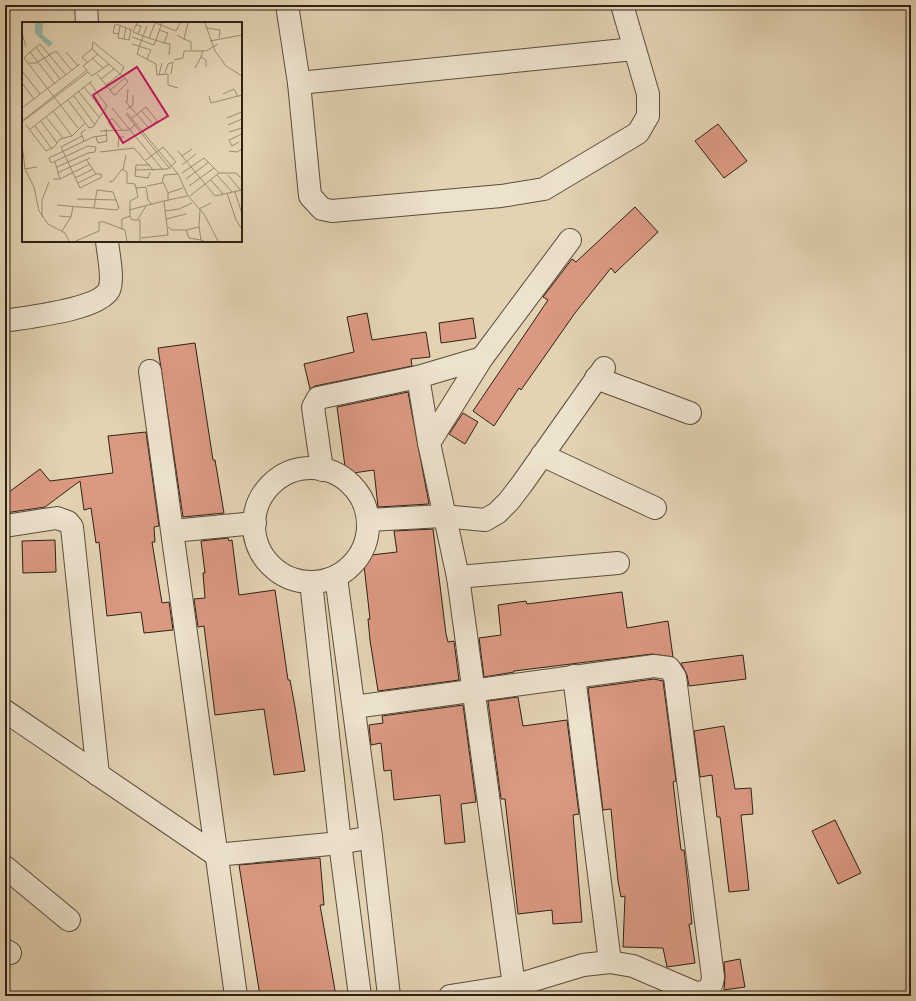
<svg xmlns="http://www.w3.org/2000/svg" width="916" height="1001" font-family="'Gentium Book Plus',serif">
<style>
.building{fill:#db9982;stroke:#2e2214}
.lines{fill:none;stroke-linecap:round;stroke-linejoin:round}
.minor-casing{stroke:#5b4e3c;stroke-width:24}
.minor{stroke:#ede2ce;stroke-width:22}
.inset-road{fill:none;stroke:#9b8c73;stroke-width:1}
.view{fill:#c2185b;fill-opacity:0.15;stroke:#c2185b;stroke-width:2}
.inset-edge{fill:none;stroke:#2e2214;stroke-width:2}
</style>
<rect width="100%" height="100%" fill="#e3d3b3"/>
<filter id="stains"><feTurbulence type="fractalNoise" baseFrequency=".005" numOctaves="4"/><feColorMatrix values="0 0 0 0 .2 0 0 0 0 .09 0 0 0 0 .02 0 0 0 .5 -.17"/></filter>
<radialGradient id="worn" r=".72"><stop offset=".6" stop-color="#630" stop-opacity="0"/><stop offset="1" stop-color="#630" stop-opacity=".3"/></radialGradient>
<g class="building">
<polygon points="718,124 747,161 724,178 695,141"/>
<polygon points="635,207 658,232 615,273 611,268 575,313 521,390 519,388 494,426 473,411 548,300 543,297 572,259 576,262"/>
<polygon points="367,313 372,340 426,332 430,357 411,359 412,366 315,386 310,389 304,364 354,352 347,317"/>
<polygon points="473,318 476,338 441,343 439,323"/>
<polygon points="195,343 213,460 215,460 224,513 183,517 158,348"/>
<polygon points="408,392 429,504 378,507 374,470 346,474 337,407"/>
<polygon points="463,413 478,422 465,444 449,434"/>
<polygon points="146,432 159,526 154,527 155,542 152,542 162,603 169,602 173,630 144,633 141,612 107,616 99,542 96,543 91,508 84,510 80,481 45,507 5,513 5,495 40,469 50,481 113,473 108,436"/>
<polygon points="433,529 446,634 448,642 454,641 459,680 378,691 370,640 368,619 370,619 363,556 397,552 394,531"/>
<polygon points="228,538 229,541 232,540 239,595 275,590 288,680 290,680 295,707 305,771 274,775 264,709 215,715 204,626 198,627 194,599 205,598 203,573 205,573 201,541"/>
<polygon points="55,540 56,572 23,573 22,541"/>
<polygon points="622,592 627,628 668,621 673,657 652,654 514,671 514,672 484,677 479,638 501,635 498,605 526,601 527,604"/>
<polygon points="743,655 746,679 689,686 687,675 681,663"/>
<polygon points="654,679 663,681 676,781 673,782 681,850 684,850 688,885 692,924 689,924 695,963 667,967 663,948 623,947 625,896 621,897 618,881 611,809 603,810 588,688"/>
<polygon points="518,697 523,726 567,720 579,814 573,815 582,922 553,924 552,910 518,914 505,799 501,799 488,701"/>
<polygon points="463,705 476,802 461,804 465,842 445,844 440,795 394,800 391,770 384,771 381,743 371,745 369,725 383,723 382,716"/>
<polygon points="724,726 735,789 751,788 753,814 741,815 749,890 729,892 720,817 717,817 712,775 700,777 694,731"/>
<polygon points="835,820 861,873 838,884 812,831"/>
<polygon points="320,858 324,905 320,905 336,996 260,996 239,865"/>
<polygon points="740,959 745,987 724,990 725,976 724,962"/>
</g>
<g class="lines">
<defs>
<g id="minor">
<polyline points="86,5 87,23"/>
<polyline points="287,5 299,83 310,196 322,209 332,211 501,196 544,189 638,133 648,116 648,94 622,5"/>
<polyline points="299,83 634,49"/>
<path d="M5 321C27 317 98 310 109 290 114 279 108 253 107 241"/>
<polyline points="150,371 236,996"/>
<polyline points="418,377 429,443 458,577 514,986"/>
<polyline points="596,378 690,413"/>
<polyline points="429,443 482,358 570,240"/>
<polyline points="542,455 655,508"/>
<circle cx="311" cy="525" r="57"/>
<polyline points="322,470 313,407 318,398 418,377 482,358"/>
<polyline points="368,520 443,516 485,520 497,513 509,501 522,484 604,368"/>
<polyline points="5,526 57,518 68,522 72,527 98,775"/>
<polyline points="173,531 255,523"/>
<polyline points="336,577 371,837 389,996"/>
<polyline points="458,577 618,563"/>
<polyline points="311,582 340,843 360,996"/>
<polyline points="574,676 610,962"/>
<path d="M354 707 654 666 669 668 675 677 713 977C712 988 708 992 696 993L633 966 610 962 583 965 514 986 450 996"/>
<polyline points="5,711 216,855 340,843 371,837"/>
<polyline points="5,867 69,920"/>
<polyline points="5,950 10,953"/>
</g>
</defs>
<use href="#minor" class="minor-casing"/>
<use href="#minor" class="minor"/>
</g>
<g transform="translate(22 22)">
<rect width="220" height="220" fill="#e3d3b3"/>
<path d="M13 1H21L20 12 31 21 27 25 13 11Z" fill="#96b8a9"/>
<path class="inset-road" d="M115 1 111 10 121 14 125 4M134 1 154 9 158 1M183 1 193 29 204 44 220 54M93 2 91 11 97 12M94 2 110 8M114 3 119 4 116 12M98 4 96 16 107 18 109 7M185 6 198 8 197 16M137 8 146 11 142 21 121 14 115 32 134 42 135 53 146 52V63L156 66M0 11 4 25M155 13 162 17 166 1M110 15 132 23 140 1M127 16 133 1M102 17 104 5M162 17 169 20V28M188 19 220 13M142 21 148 22 147 33M110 22 129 28 125 37M14 25 38 57M181 28 179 35 184 38V45M8 30 2 36 56 106M44 30 56 44M76 32 61 44 70 54 87 42M70 36 81 46M152 38 161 36 162 29H184L196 22M65 40 60 35 70 27M7 41H14L34 29 50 49M173 46 179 35M0 49 18 72M143 51 146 42 151 40 149 52M75 52 92 73H93L106 60 105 58 98 52 70 27 71 20 102 45 98 52 84 63M137 53 140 41M79 57 92 47M0 61 12 77M33 62 8 30 18 22 44 53M62 65 81 89M88 68 103 56M57 70 77 95M201 72 212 67 216 75M52 74 73 103M187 74 189 81 220 73M46 78 67 106 71 105 85 84 68 61M103 79 126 105M105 80 106 67M0 86 58 42M90 86 141 148M105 87 111 83V73M119 88 130 101M31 89 50 114M105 91 156 152 166 174 182 192 196 219M104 92 148 147M24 95 41 116M110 96 124 85 135 99 120 110M205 96 220 90M0 99 65 48M19 99 35 121M0 100 66 50M4 103 24 129 32 125 38 117 50 114 63 101M206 103 220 97M13 104 30 127M91 107 86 100 90 96 99 107M7 108 70 59M78 109 107 108 113 103M207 110 220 106M60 114 39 125 58 166 80 155 79 152H74L64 137M74 115 76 121 85 119 84 107M62 119 59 111 64 107M217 120 210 124 207 118 220 112M0 122 3 147 12 165 17 189 26 202 43 211 47 219M96 126 97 115H102M156 129 193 174M207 129 215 130 220 127M78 130 112 126 132 149M160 134 170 127M33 140 38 157M160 143 174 132M35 145 66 131 73 130 74 125 66 124 29 141 27 136 71 115 85 113M3 147 15 145M101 148 104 133M114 148 145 147 154 140 141 125 124 138M128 150 126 156 113 154 114 143H128M35 151 68 136M160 151 182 136 197 151H214L220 157M195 153 210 170M206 153 220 170M53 156 71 147M31 157H38L68 142M164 157 187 140M189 158 201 172M87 160 91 159 100 147 105 150V161L113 162 114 166M141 160 146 171V178M56 161 74 152M125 164 140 161 142 153 156 152M167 164 192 146M213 170 220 192M146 171 161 166M205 171 214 198 220 207M168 174 197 151M193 174 220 168M55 177 95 178M142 179 165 174M35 183 57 185 72 186 95 188 97 186 91 170 75 168 72 186M177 187 189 181M107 188 142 179 146 213 119 216M178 188 177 204 179 218 182 219M143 189 157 187 170 181M37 194 49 195M108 194 110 198H118V219M20 195V178L27 160M116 197 124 184M144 197 164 192M146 205 150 208H164L167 216 179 218M100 207V197L108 194V179L116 175 114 166 124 165 126 178 130 183M164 208 177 205M40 209 49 195 51 184M54 219 77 209V200H82L103 208 105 219"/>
<path class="view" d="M115 45 146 94 101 121 71 73Z"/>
<rect width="220" height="220" class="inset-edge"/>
</g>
<rect width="916" height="1001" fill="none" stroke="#e3d3b3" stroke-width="20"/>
<rect x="6" y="6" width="904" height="989" fill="none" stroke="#2e2214" stroke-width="2"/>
<rect x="10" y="10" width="896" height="981" fill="none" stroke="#2e2214"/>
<rect width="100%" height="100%" filter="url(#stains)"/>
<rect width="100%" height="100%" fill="url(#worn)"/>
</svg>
